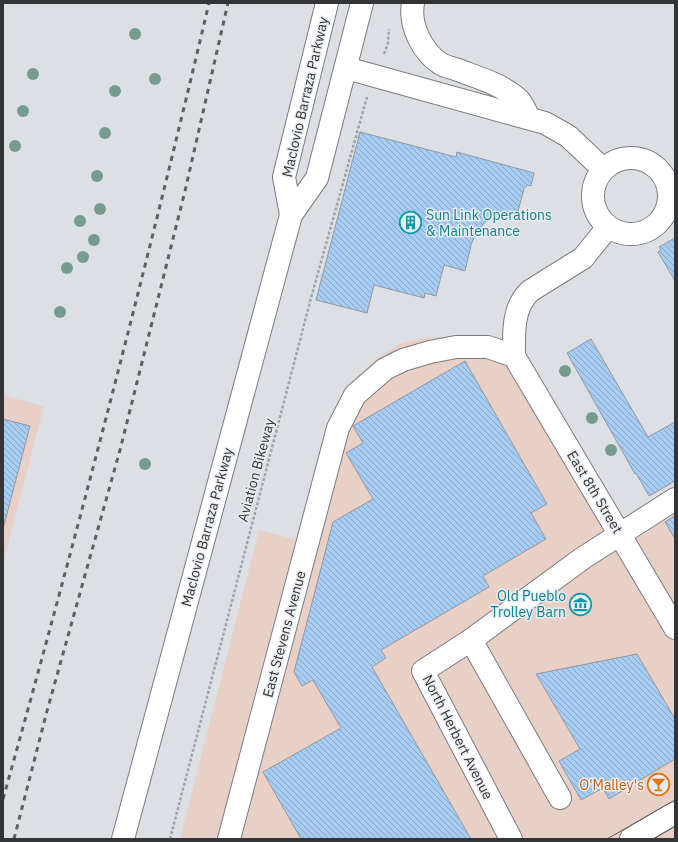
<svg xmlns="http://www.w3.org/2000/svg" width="678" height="842" font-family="'IBM Plex Sans',sans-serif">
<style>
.commercial{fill:#e8d0c7}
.building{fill:url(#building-back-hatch);stroke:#94989c}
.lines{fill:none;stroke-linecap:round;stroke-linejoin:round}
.minor-casing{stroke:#787c80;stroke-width:24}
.major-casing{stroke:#787c80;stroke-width:24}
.path{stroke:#a1a4a7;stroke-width:2.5;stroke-dasharray:3 2;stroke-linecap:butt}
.minor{stroke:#fff;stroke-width:22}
.major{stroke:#fff;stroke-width:22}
.tram{stroke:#5e6062;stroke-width:1}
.rail{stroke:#5e6062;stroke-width:3;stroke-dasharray:5 5;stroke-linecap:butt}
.tree{fill:#769c90}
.labels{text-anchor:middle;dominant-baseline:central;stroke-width:3;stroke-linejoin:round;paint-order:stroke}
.street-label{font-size:14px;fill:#323435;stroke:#e9edf2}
.culture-label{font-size:14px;fill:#0d838f;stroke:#e9edf2;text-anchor:start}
.food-label{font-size:14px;fill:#c56008;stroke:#e9edf2;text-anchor:end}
</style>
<defs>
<pattern id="building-back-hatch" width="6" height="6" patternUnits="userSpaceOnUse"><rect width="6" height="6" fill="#a6ccf3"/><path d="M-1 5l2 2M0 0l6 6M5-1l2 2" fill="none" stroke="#88a6c6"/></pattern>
</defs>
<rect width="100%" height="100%" fill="#dce0e5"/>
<g class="commercial">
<polygon points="435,337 457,338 514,356 619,533 675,499 675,839 180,839 259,530 297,540 332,414 355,379 374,360 399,344 421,338"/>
<polygon points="3,395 44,406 3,564"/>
</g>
<g class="building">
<polygon points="360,132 456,157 457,152 534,173 531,186 527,185 524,189 518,211 500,212 487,220 481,227 475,235 471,245 465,271 444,265 436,296 425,293 424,298 374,285 367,313 316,300"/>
<polygon points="675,238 675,281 658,252 661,250 659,247"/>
<polygon points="591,339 648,437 675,422 675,481 649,496 636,473 635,474 567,353"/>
<polygon points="465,361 547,504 531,513 546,539 483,576 489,587 381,650 386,658 372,667 471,839 301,839 263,772 341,728 313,680 302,686 294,672 333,522 373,499 346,453 363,443 353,426"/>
<polygon points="3,419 30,426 3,529"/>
<polygon points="675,516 675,539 665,522"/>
<polygon points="637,654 675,719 675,759 609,799 603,788 581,800 559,761 580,749 536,674"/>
</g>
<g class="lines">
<defs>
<g id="minor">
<path d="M413 3C409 25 422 52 441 64 446 67 453 68 458 70 479 78 501 84 518 99 523 104 526 112 529 118"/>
<polyline points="346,68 545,123 568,136 603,169"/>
<circle cx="631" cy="196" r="38"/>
<path d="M608 227 583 258 530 291C512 308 514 333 514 356L675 628"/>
<polyline points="471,640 560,798"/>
<polyline points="229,839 338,428 355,395 385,369 403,360 430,352 456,347 488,347 514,356"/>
<polyline points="511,839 423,671 471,640 583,558 675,499"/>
<polyline points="631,839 675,813"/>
</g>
<g id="major">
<polyline points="291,215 284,177 327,3"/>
<polyline points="123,839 291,215 317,178 362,3"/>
</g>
</defs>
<use href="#minor" class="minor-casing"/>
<use href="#major" class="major-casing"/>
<g class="path">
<polyline points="384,54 388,43 389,29"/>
<polyline points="170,839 311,298 367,97"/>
</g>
<use href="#minor" class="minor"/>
<use href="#major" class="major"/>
<g class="tram">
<polyline points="607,839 675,800"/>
<polyline points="653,839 675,826"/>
</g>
<g class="rail">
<path d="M3 799C77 535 146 270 209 3"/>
<polyline points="14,839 47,711 120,450 185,191 228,3"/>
</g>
</g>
<g class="tree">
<circle cx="135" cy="34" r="6"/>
<circle cx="33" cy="74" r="6"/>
<circle cx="155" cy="79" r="6"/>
<circle cx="115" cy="91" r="6"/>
<circle cx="23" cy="111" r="6"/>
<circle cx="105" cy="133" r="6"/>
<circle cx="15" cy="146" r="6"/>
<circle cx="97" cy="176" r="6"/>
<circle cx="100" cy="209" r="6"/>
<circle cx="80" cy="221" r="6"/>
<circle cx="94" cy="240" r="6"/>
<circle cx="83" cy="257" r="6"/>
<circle cx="67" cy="268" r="6"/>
<circle cx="60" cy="312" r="6"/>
<circle cx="565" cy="371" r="6"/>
<circle cx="592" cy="418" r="6"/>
<circle cx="611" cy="450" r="6"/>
<circle cx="145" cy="464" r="6"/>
</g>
<defs>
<symbol id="building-ring" viewBox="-11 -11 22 22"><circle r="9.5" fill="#e9edf2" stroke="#0f9aa8" stroke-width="1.5"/><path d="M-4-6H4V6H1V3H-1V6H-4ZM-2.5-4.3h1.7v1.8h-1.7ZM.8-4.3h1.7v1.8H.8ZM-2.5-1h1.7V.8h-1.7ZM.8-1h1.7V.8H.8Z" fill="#0f9aa8"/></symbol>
<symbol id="museum-ring" viewBox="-11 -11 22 22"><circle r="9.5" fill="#e9edf2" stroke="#0f9aa8" stroke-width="1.5"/><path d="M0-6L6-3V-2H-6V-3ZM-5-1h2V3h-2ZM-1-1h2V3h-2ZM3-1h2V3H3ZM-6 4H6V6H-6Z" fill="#0f9aa8"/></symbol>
<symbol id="bar-ring" viewBox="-11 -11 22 22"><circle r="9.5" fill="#e9edf2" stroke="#e8710a" stroke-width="1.5"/><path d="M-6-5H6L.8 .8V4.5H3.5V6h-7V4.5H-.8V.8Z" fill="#e8710a"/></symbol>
</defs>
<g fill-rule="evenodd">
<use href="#building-ring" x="398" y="210" width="25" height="25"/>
<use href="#museum-ring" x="568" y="592" width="25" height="25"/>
<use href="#bar-ring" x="646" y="772" width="25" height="25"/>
</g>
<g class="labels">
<g class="street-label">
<text transform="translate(305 97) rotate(-77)">Maclovio Barraza Parkway</text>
<text transform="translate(256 470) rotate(-75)">Aviation Bikeway</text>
<text transform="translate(595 492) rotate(59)">East 8th Street</text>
<text transform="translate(207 527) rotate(-75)">Maclovio Barraza Parkway</text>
<text transform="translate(284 634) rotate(-75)">East Stevens Avenue</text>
<text transform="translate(458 737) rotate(63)">North Herbert Avenue</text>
</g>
<g class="culture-label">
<text x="426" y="215">Sun Link Operations<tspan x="426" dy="16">&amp; Maintenance</tspan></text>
<text x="566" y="596" text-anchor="end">Old Pueblo<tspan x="566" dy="16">Trolley Barn</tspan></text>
</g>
<g class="food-label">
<text x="644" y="785">O'Malley's</text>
</g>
</g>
<rect width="678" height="842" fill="none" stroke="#323435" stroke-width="8"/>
</svg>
